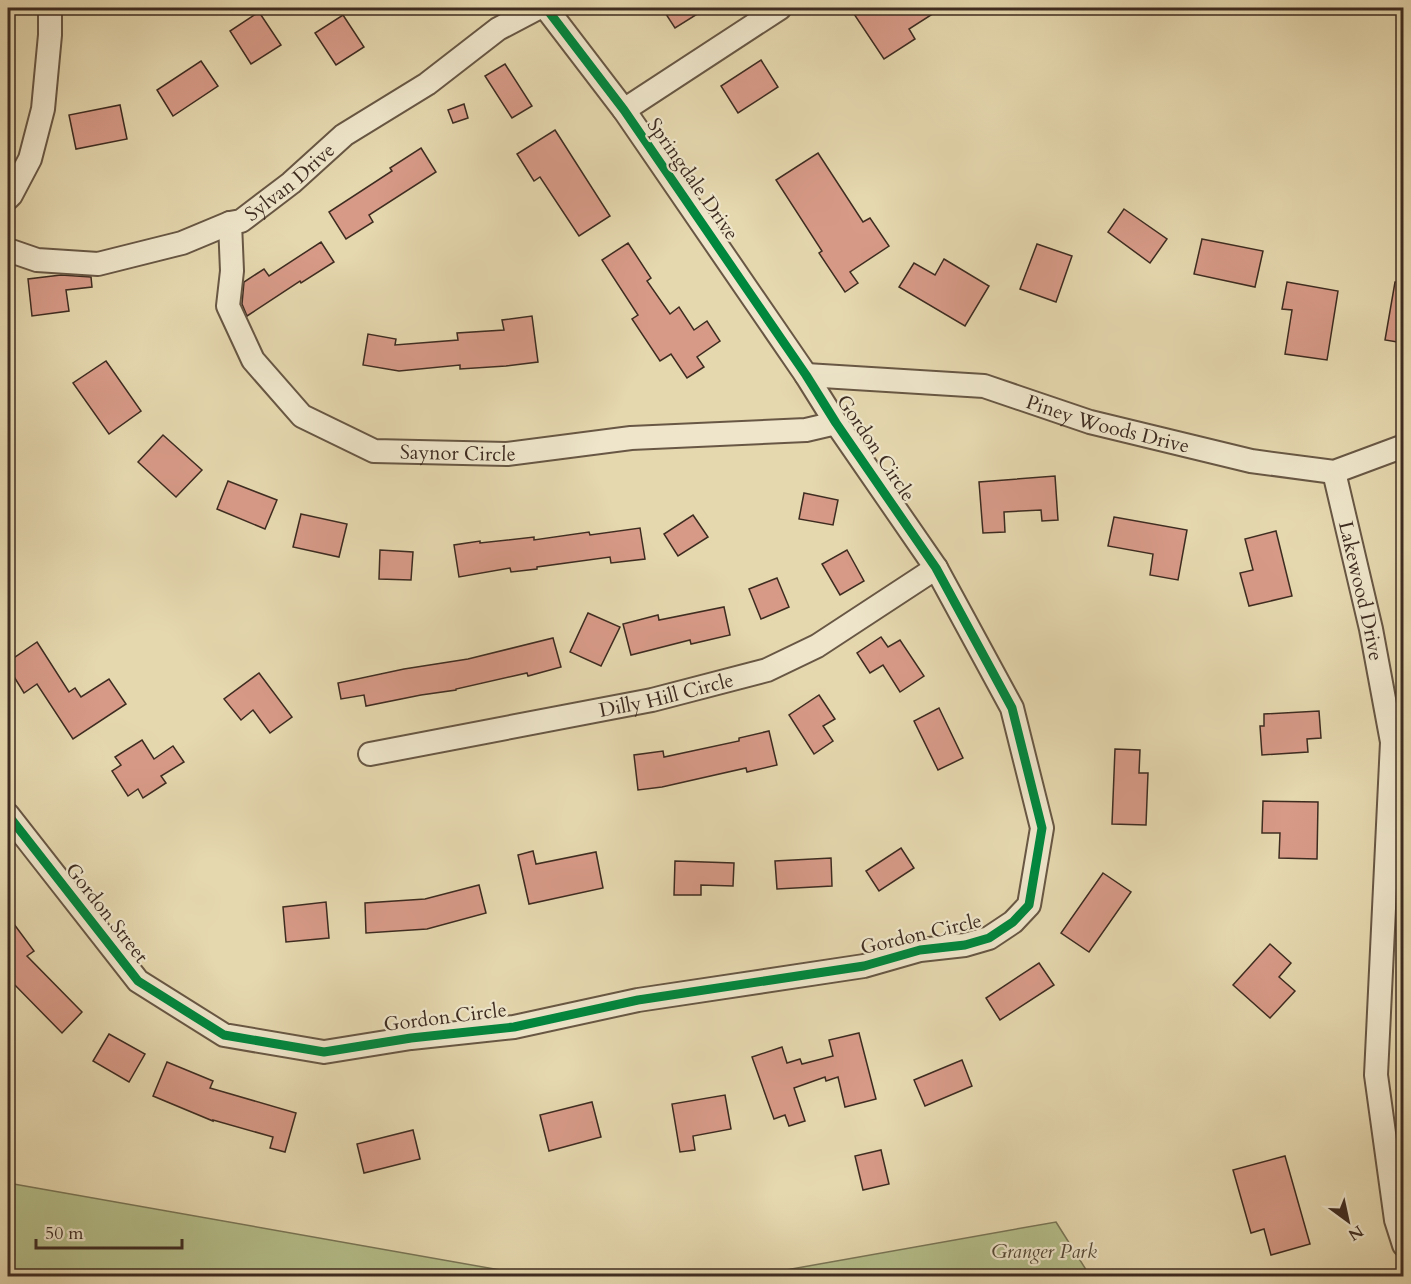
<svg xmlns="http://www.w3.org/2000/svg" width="1411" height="1284" font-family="Cardo,serif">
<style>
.green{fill:#b4be8a;stroke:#797556;stroke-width:1.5}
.building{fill:#d79a87;stroke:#3e2c21;stroke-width:1.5}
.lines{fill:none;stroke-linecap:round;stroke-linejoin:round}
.minor-casing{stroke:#685744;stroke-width:26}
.minor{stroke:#eee5ca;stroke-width:22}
.cycleway-casing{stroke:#eee5ca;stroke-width:13}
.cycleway{stroke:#00873e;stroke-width:9}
.labels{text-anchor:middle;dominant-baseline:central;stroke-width:4.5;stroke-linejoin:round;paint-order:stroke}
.street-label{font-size:20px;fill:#3e2c21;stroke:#eee5ca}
.park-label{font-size:20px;font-style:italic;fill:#564936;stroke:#eee5ca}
</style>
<rect width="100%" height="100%" fill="#e5d7ae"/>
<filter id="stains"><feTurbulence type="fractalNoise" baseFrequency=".00333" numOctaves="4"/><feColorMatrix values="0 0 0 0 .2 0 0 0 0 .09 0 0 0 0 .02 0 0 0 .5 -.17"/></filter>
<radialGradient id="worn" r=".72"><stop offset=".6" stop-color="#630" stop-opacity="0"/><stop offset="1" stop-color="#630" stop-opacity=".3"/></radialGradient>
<g class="green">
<polygon points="8,1183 534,1276 8,1276"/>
<polygon points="1056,1222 1090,1276 752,1276"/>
</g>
<g class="building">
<polygon points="662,8 707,8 675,28"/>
<polygon points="850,8 942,8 909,29 915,39 884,59"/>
<polygon points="259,12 281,45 251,64 230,31"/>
<polygon points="343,15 364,47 336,65 315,33"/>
<polygon points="761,60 778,87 738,113 721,86"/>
<polygon points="201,61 218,86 173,116 157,90"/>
<polygon points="505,64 532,106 512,118 485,76"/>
<polygon points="464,104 468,118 453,123 448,110"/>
<polygon points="120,105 127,139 76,149 69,115"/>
<polygon points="555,130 610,216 579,236 540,177 534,181 517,154"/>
<polygon points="421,148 436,172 369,215 373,222 346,239 329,212 392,171 390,168"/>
<polygon points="818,153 863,222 870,218 889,246 850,272 858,283 845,292 819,253 822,251 776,180"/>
<polygon points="1124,209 1167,239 1150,263 1108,232"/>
<polygon points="1202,239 1263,251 1255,287 1194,274"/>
<polygon points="321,242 334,262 301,283 300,281 247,316 242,304 244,282 264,269 269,276"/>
<polygon points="628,243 651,278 647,281 670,314 679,307 694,330 707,321 720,341 697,357 704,367 687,378 671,354 660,361 632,319 638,315 602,260"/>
<polygon points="1037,244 1072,256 1056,302 1020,289"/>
<polygon points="944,259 989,286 965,326 899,287 914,263 935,275"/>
<polygon points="61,275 91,277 92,287 66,290 69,311 32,316 28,279"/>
<polygon points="1287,282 1338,291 1327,360 1285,354 1292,310 1282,309"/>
<polygon points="1395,282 1404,283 1404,343 1385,340"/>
<polygon points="532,316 538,362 506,366 460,369 460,365 399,371 363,365 368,334 396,339 395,345 458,340 457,333 504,330 502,320"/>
<polygon points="106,361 141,411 109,434 73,383"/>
<polygon points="163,435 202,470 176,497 138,462"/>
<polygon points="1055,476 1058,520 1042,521 1041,510 1004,512 1005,532 983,533 979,482"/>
<polygon points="228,481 277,500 265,529 217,509"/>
<polygon points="804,493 838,500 833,525 799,519"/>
<polygon points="301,514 347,524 339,557 293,547"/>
<polygon points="693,515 708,537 678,556 664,534"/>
<polygon points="1114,517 1187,530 1178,580 1150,575 1153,554 1108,546"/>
<polygon points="640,528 645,559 611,563 610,557 537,567 537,569 511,572 510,568 459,577 454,545 480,541 480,543 534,537 534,540 589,532 590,535"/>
<polygon points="1276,531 1292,596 1249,606 1240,573 1253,570 1245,539"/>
<polygon points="380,550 413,552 411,580 379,579"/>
<polygon points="847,550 864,581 840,595 822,564"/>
<polygon points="777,578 789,607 761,619 749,589"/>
<polygon points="724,607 730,635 691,644 690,640 631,655 623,624 658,615 659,620"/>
<polygon points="588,613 620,627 601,666 570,652"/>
<polygon points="881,637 888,647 900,640 924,676 900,692 883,665 870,673 857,653"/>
<polygon points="553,638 561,667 528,676 527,673 456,689 456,690 421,695 366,706 364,695 341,699 338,683 404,669 468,659"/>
<polygon points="37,642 69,692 75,688 81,697 109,679 126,704 73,739 37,684 24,693 8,667 8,662"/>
<polygon points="259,673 292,717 270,733 253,710 241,720 224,699"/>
<polygon points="819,695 835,719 823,726 833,741 814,754 789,715"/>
<polygon points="939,708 963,758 938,770 914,721"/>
<polygon points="1319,711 1321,738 1307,739 1308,752 1262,755 1260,726 1264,726 1264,714"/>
<polygon points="769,731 777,765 747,772 746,768 662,787 638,790 634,755 663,751 664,757 739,741 739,738"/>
<polygon points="142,740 154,759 173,746 184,762 161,776 166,783 143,798 138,789 128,796 112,771 121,765 115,757"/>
<polygon points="1115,749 1140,750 1139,773 1148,773 1146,825 1112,824"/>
<polygon points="1263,801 1318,802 1317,859 1279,858 1280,833 1262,833"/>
<polygon points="901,848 914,868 879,891 866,871"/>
<polygon points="533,851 536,864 596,852 603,888 529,904 518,855"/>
<polygon points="831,858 832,886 777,889 775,861"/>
<polygon points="675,861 734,863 733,886 701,885 701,895 674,895"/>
<polygon points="1103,873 1131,892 1089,952 1061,933"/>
<polygon points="479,885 486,913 427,929 366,933 365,903 425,899"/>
<polygon points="326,902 329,938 286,942 283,907"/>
<polygon points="8,916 34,951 27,956 82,1012 62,1033 8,978"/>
<polygon points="1270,944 1291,963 1279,977 1295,991 1270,1018 1233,985"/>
<polygon points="1039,963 1054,985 1000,1020 986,998"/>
<polygon points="859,1033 876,1099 845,1107 838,1077 826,1081 825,1077 794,1088 805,1121 789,1126 785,1115 774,1119 752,1057 782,1047 787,1063 800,1059 802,1064 833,1056 829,1040"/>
<polygon points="109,1034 145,1054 129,1082 93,1061"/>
<polygon points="962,1060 972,1086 925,1106 914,1080"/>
<polygon points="167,1062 213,1081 210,1088 296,1113 285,1152 270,1148 273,1137 213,1120 213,1121 153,1096"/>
<polygon points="725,1095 731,1129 693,1136 695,1150 680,1152 672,1104"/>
<polygon points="592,1102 601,1137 549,1151 540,1115"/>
<polygon points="413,1130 420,1159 364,1173 357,1144"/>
<polygon points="881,1150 889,1184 863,1190 855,1156"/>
<polygon points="1285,1156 1310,1244 1271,1255 1264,1229 1251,1233 1233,1170"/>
</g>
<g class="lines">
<defs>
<g id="minor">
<polyline points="624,110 780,8"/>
<polyline points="8,198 11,195 30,159 43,109 50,35 50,8"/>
<path id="s1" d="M230 223 232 271 228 306 253 360 302 416 374 451 507 454 631 438 806 430 836 423"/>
<path id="s2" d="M8 250 37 260 98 264 182 243 230 223 241 221 291 183 344 135 427 84 498 29 538 8"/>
<path id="s3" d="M806 375 984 386 1090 422 1251 461 1334 472 1404 446"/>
<path id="s4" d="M1334 472 1371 629 1392 742 1376 1075 1396 1220 1404 1245"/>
<path id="s5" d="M370 754 652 700 767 670 817 646 936 568"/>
<polyline points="8,815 138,981 224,1035 324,1052 411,1038 514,1027 638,1000 864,966 920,950 965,945 989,938 1013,922 1029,905 1042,828 1012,708 936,568 836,423 806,375 624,110 546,8"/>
</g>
</defs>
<use href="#minor" class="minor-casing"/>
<use href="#minor" class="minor"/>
<defs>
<polyline id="cycleway" points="8,815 138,981 224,1035 324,1052 411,1038 514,1027 638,1000 864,966 920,950 965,945 989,938 1013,922 1029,905 1042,828 1012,708 936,568 836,423 806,375 624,110 546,8"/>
</defs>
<use href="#cycleway" class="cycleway-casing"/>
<use href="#cycleway" class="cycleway"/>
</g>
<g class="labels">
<g class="street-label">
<text transform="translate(693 179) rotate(55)">Springdale Drive</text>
<text stroke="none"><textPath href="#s2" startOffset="304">Sylvan Drive</textPath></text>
<text stroke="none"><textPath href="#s3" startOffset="308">Piney Woods Drive</textPath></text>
<text transform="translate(876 448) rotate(56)">Gordon Circle</text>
<text stroke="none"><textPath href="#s1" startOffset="381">Saynor Circle</textPath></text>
<text stroke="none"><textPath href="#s4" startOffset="122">Lakewood Drive</textPath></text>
<text stroke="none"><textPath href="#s5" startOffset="302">Dilly Hill Circle</textPath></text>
<text transform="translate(107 913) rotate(52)">Gordon Street</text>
<text transform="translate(921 934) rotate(-13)">Gordon Circle</text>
<text transform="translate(445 1017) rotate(-7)">Gordon Circle</text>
</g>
<g class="park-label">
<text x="1044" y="1251">Granger Park</text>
</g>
</g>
<rect width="1411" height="1284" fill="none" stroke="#e5d7ae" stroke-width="30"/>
<rect x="9" y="9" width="1393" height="1266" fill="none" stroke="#3e2c21" stroke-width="3"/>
<rect x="15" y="15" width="1381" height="1254" fill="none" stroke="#3e2c21" stroke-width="1.5"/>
<g transform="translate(1348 1221) rotate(147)" stroke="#eee5ca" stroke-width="4.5" paint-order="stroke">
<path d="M0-4.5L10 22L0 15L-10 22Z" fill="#3e2c21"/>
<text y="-9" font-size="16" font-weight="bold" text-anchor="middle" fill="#3e2c21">N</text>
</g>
<path d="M36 1239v9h146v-9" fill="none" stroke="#3e2c21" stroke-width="3"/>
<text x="45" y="1239" font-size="18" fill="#3e2c21" stroke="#eee5ca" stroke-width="4.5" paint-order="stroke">50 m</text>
<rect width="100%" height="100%" filter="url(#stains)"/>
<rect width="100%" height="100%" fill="url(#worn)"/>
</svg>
